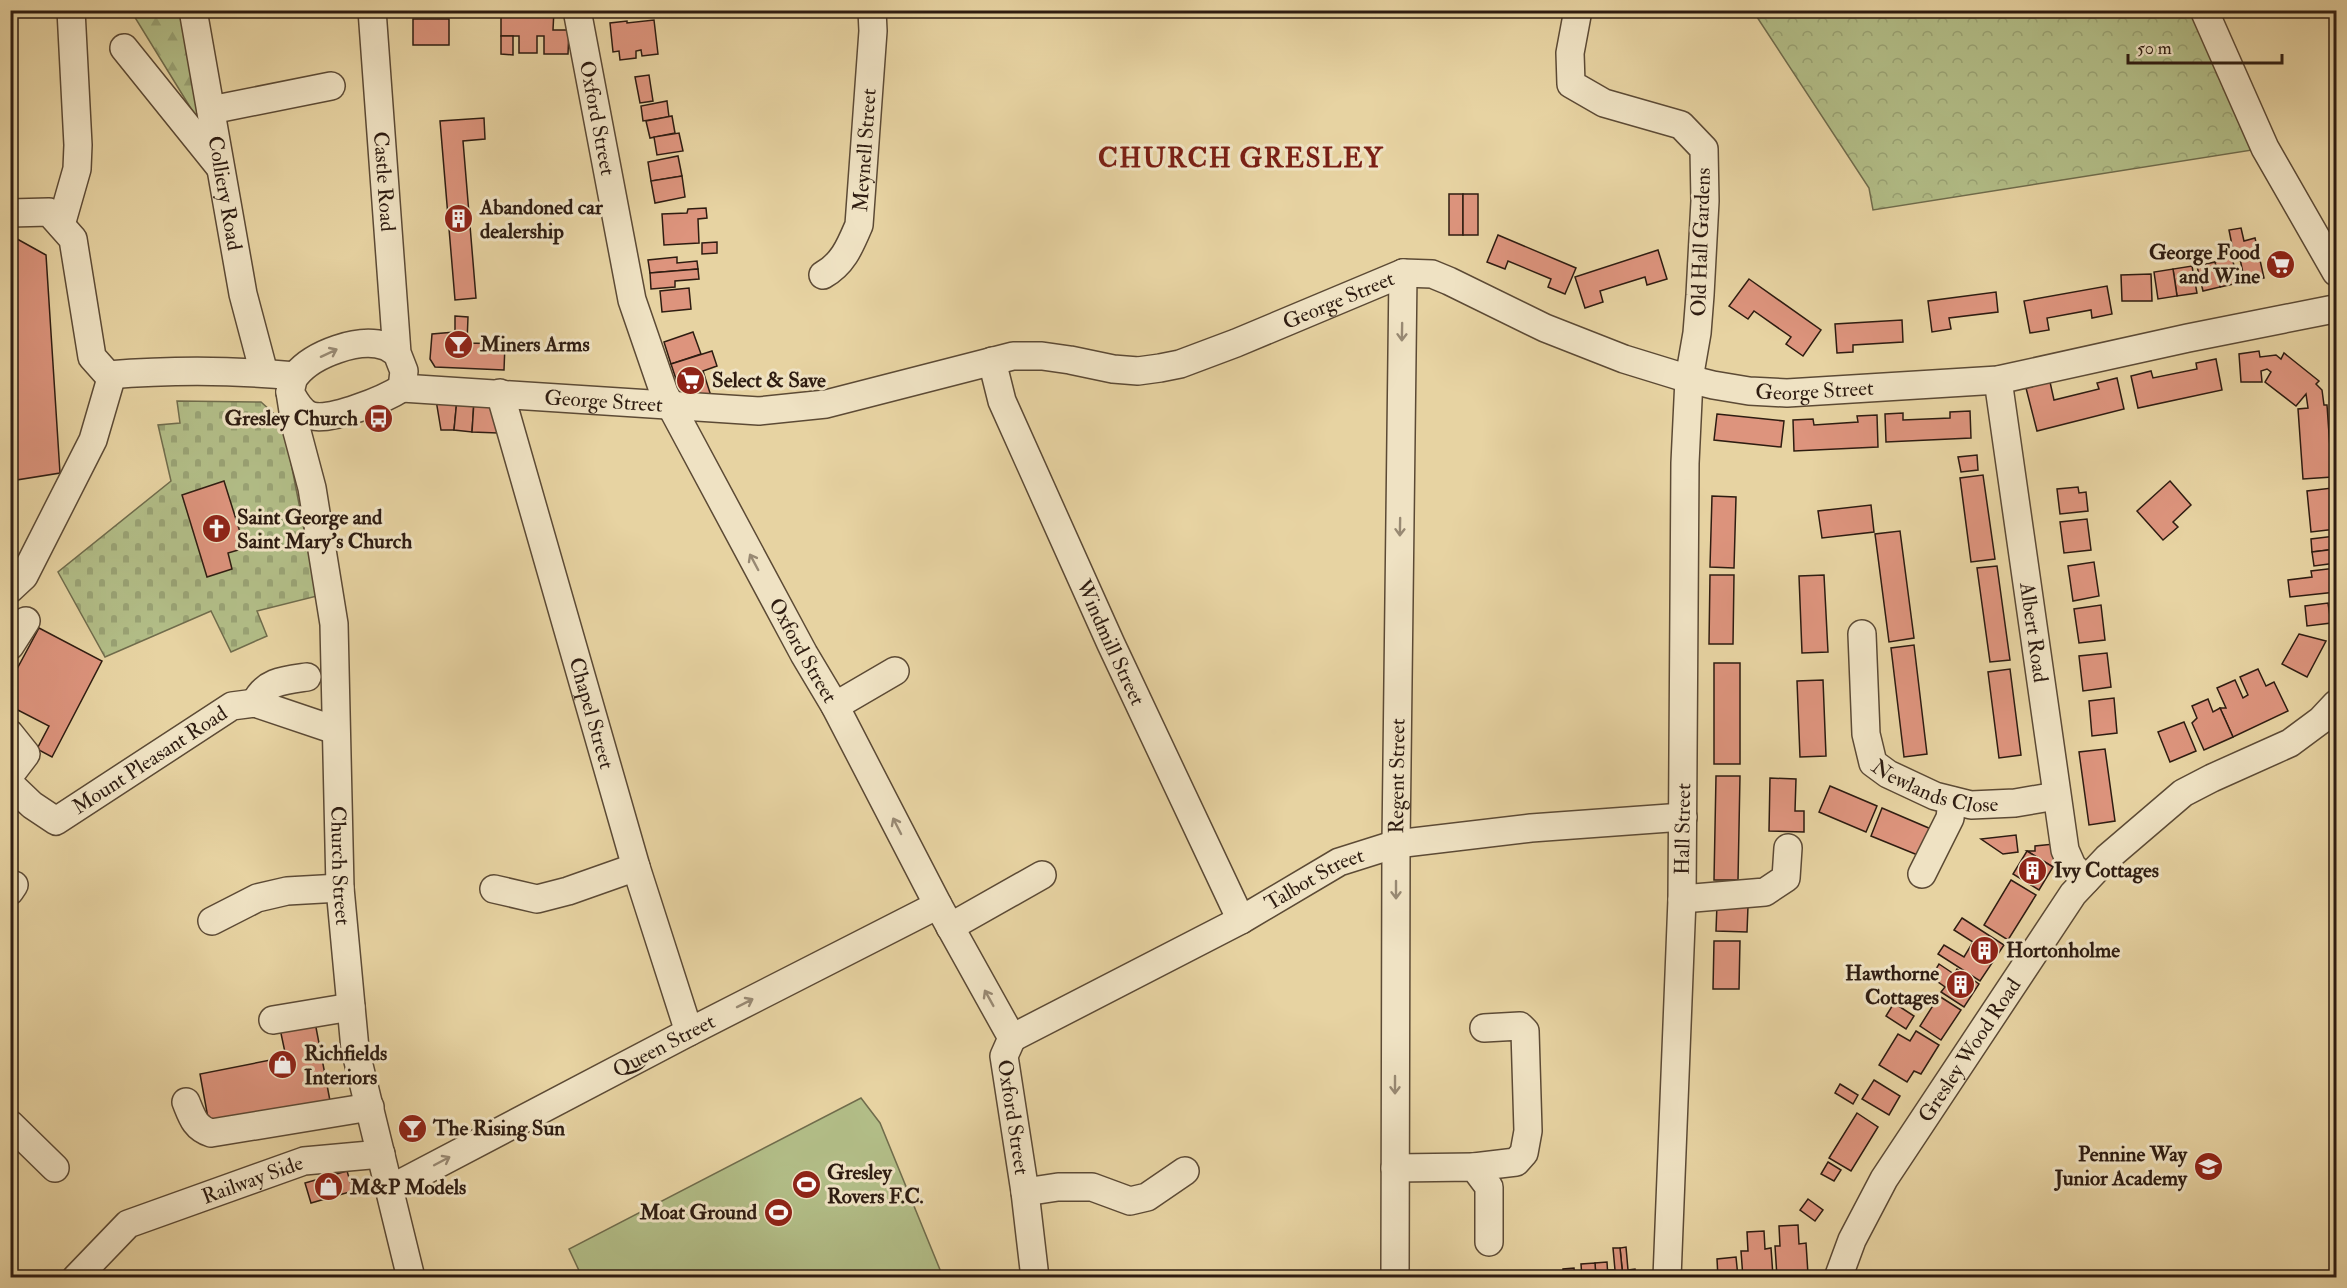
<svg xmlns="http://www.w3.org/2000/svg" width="2347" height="1288" font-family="'IM FELL Double Pica',serif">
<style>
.forest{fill:url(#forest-firs);stroke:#706c4c;stroke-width:1.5}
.cemetery{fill:url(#cemetery-stones);stroke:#706c4c;stroke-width:1.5}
.park{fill:url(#park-crowns);stroke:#706c4c;stroke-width:1.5}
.garden{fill:#b2bd87;stroke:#706c4c;stroke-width:1.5}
.building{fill:#dd947d;stroke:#2e1c11;stroke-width:1.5}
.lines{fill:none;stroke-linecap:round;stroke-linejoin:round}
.minor-casing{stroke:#5c4a35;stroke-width:30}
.minor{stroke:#efe2c3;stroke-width:27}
.oneway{stroke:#988973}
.labels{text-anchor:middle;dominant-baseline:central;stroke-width:6;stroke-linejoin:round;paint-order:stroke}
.street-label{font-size:21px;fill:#2e1c11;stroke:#efe2c3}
.poi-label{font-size:21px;font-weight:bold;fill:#2e1c11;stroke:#efe2c3;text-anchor:start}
.district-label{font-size:27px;font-weight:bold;letter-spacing:1.5px;fill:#7a1f14;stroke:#efe2c3}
</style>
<defs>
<pattern id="forest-firs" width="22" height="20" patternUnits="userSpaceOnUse" patternTransform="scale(1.5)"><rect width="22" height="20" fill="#b2bd87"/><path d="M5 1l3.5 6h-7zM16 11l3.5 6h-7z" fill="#99a274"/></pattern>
<pattern id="cemetery-stones" width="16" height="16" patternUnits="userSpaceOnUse" patternTransform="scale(1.5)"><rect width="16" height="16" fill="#b2bd87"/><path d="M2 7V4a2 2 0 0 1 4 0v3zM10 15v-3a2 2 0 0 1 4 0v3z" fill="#99a274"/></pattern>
<pattern id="park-crowns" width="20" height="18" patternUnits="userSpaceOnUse" patternTransform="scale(1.5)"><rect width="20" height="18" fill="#b2bd87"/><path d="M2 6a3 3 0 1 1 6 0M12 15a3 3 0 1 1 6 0" fill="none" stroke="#99a274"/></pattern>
</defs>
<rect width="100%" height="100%" fill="#e7d3a2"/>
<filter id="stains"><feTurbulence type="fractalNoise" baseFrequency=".00333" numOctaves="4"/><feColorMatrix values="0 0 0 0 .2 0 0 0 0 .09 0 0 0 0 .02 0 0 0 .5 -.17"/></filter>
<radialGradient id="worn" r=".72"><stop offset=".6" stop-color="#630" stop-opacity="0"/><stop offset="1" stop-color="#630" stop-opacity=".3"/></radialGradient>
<polygon class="forest" points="131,11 185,11 206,133"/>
<polygon class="cemetery" points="177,401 261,402 283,422 317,596 257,611 267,636 231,652 211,611 105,657 58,572 171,481 158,425 180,423"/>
<polygon class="park" points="1753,11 2204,11 2265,148 1873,210 1869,188"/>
<polygon class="garden" points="861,1098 880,1123 943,1277 582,1277 569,1249"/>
<g class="building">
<polygon points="501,10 554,10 553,30 569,30 568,54 544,54 544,36 537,36 537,53 519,53 519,36 501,36"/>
<rect x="413" y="19" width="36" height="26"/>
<polygon points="654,20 658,54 642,56 641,50 636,51 636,58 620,60 619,51 613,52 610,23 627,21 627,23"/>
<polygon points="501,36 513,36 513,55 501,54"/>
<polygon points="649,75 653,101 640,103 635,77"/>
<polygon points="667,101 669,117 643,121 641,106"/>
<polygon points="672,116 675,133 650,138 646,121"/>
<polygon points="484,118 485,139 463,141 476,298 455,300 440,121"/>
<polygon points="679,133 683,151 657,155 654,137"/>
<polygon points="678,156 682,176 651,181 648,162"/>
<polygon points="682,176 685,197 655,203 651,181"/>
<rect x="1449" y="194" width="14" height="41"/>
<rect x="1463" y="194" width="15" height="41"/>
<polygon points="706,208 707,218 698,219 699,243 664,245 662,214 687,213 688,209"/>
<polygon points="2241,228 2244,241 2255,238 2264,278 2245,282 2240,259 2235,260 2229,230"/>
<polygon points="10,235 46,255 60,473 10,481"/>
<polygon points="1498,235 1576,268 1565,294 1548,287 1551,279 1508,261 1505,269 1487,262"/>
<polygon points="717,242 717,253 702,254 702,243"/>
<polygon points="1658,250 1667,279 1647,285 1645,277 1600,291 1603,302 1585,308 1575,277"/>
<polygon points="677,257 677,263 697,261 698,269 650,273 648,260"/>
<polygon points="2232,257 2238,283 2220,287 2215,262"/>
<polygon points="2215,262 2220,287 2203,291 2197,266"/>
<polygon points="2192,266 2197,293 2177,296 2173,269"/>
<polygon points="698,269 699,279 675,281 675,287 651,289 650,273"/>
<polygon points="2173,269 2177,296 2158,299 2154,272"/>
<polygon points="2151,274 2152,301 2122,301 2121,275"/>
<polygon points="1749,279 1821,330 1803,356 1786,344 1791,337 1754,311 1748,319 1729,306"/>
<polygon points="2107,286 2112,314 2092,318 2091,310 2047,318 2049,330 2030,333 2024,301"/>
<polygon points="689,288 691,309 662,312 660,291"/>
<polygon points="1996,292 1998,312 1949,318 1951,329 1932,332 1928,301"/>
<polygon points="455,316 468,317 467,343 505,344 504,370 435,367 430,359 432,334 455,332"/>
<polygon points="1902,320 1903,342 1853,345 1853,352 1837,353 1835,324"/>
<polygon points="693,332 701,354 671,364 664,342"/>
<polygon points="712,351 717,366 703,371 711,396 684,392 679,388 671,364"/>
<polygon points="2259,351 2260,357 2276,355 2281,359 2284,353 2319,381 2316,384 2322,390 2324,405 2327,405 2332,477 2303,479 2298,409 2308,408 2306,394 2296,406 2265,382 2271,372 2267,369 2261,371 2262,382 2241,382 2239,354"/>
<polygon points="2216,359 2222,390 2138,408 2131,376 2151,371 2153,378 2197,369 2196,363"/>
<polygon points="2117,378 2124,409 2037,431 2026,388 2050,382 2054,400 2099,389 2097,383"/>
<polygon points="457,399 454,430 441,430 436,400"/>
<polygon points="457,399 474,401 472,432 454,430"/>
<polygon points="474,401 492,406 498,433 472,432"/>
<polygon points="1970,411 1971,438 1886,442 1885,414 1903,413 1903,420 1950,418 1950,412"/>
<polygon points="1717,414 1784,421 1781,447 1714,440"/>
<polygon points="1877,415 1878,447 1794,451 1793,420 1813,419 1814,425 1858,422 1857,416"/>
<polygon points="1977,455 1978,470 1961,472 1958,457"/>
<polygon points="1983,475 1995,559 1971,562 1960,478"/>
<polygon points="224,481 245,548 228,553 232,569 207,577 182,495"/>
<polygon points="2170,481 2191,505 2173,522 2178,527 2163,540 2137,511"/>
<polygon points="2078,487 2079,493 2086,492 2088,511 2060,514 2057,489"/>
<polygon points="2332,488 2336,529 2311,532 2307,491"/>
<polygon points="1712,496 1736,497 1734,568 1710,567"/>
<polygon points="1871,505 1874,532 1822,538 1818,511"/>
<polygon points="2087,519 2091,550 2064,553 2060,522"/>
<polygon points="1900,531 1914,638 1889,642 1875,534"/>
<polygon points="2335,536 2336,549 2312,552 2311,539"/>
<polygon points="2336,549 2336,563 2314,566 2312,552"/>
<polygon points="2094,562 2099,596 2073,601 2068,566"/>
<polygon points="1997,566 2010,660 1990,662 1977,568"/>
<polygon points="2336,568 2336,592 2290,597 2288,580 2312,577 2311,571"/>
<polygon points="1710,575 1734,575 1733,644 1709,644"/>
<polygon points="1824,575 1828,652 1802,653 1799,576"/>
<polygon points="2328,603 2331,623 2307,626 2305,606"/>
<polygon points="2101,605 2105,640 2079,643 2074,609"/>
<polygon points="39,628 102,661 52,757 37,749 49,726 10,706 10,682"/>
<polygon points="2299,634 2326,641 2307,677 2282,664"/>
<polygon points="1914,645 1927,754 1904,757 1891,648"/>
<polygon points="2107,653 2111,687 2083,691 2079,656"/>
<rect x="1714" y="663" width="26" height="101"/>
<polygon points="2010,669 2021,755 1999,758 1988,672"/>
<polygon points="2258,669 2266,686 2274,682 2288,711 2233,737 2220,708 2226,708 2217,688 2235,680 2243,698 2248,695 2240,677"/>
<polygon points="1823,680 1826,756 1800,757 1797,681"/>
<polygon points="2114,698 2117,733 2092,736 2089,701"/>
<polygon points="2208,699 2213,712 2220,708 2233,737 2204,750 2192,723 2197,718 2192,706"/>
<polygon points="2184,722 2196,751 2170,762 2158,732"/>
<polygon points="2105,749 2115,821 2089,825 2079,752"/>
<polygon points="1716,776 1740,776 1738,880 1714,880"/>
<polygon points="1770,778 1796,779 1795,811 1804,811 1804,832 1769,831"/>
<polygon points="1830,786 1877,806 1866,832 1819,812"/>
<polygon points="1882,808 1931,829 1920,856 1871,836"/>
<polygon points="2016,835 2018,852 2003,854 1981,839"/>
<polygon points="2054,844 2056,862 2053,867 2027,851 2035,851 2035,846"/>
<polygon points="2027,851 2053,867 2039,890 2013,874"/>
<polygon points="2011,880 2036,895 2008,940 1984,925"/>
<polygon points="1717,904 1748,906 1747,932 1716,931"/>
<polygon points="1962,918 2004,945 1980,981 1938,954 1944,945 1964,957 1973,942 1954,930"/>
<polygon points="1714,941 1740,941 1739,989 1713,989"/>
<polygon points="1939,964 1954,974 1957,969 1979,984 1964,1007 1941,992 1945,987 1931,977"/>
<polygon points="1939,996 1961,1010 1941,1040 1920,1026"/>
<polygon points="1894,1003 1914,1016 1906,1029 1886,1016"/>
<polygon points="314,1017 331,1106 210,1129 200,1074 286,1057 279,1024"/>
<polygon points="1916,1031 1939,1045 1921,1074 1914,1071 1907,1082 1879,1065 1898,1034 1910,1041"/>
<polygon points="1874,1080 1900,1096 1889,1115 1862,1099"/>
<polygon points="1840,1084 1858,1095 1853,1104 1835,1093"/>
<polygon points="1857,1113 1878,1127 1851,1171 1829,1158"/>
<polygon points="1828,1162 1841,1170 1834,1181 1821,1174"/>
<polygon points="347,1171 353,1191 311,1203 305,1183"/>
<polygon points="1808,1199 1823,1210 1815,1221 1800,1210"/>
<polygon points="1798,1225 1799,1244 1806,1243 1808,1274 1777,1277 1775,1246 1780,1246 1779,1226"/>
<polygon points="1764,1231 1765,1249 1771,1248 1773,1276 1743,1278 1741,1251 1748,1251 1747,1232"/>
<polygon points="1626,1247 1628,1270 1635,1269 1636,1278 1623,1278 1620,1248"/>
<polygon points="1613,1248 1620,1248 1623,1278 1608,1278 1607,1270 1615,1270"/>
<polygon points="1736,1257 1738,1277 1718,1278 1717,1259"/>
<polygon points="1607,1262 1608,1278 1596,1278 1595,1263"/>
<polygon points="1595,1263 1596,1278 1582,1278 1581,1264"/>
<polygon points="1574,1268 1575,1278 1563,1278 1563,1269"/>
</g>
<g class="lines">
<defs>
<g id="minor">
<path id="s1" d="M193 10 243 294 264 373"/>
<path id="s2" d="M372 10 397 353 404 371 402 388C385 399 332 421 312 416 301 413 295 401 290 392 292 387 292 379 296 375 313 354 359 337 385 346 389 347 393 351 397 353"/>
<path id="s3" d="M577 10 632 300 664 393 804 654 835 706 938 905 1012 1038 1004 1056 1025 1192 1035 1278"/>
<polyline points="1578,10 1570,53 1571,84 1604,103 1681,125 1704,149 1705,201 1700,295 1697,333 1689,379 1685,463 1682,899 1667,1278"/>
<polyline points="2204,10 2265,148 2336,272"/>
<polyline points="124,48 219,166"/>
<polyline points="211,110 331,86"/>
<path d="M10 213 49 212 73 239 92 357 108 375C170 370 233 370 295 376"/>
<polyline points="61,225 77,169 78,145 71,10"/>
<path id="s4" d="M823 275C843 264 850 246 859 225L873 31 872 10"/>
<path id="s5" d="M992 361 1002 401 1111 644 1241 920"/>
<path id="s6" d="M1998 380 2065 850 2072 866 2086 880"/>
<path id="s7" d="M402 388 759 411 826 404 1013 356H1042L1070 360 1113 369 1138 371 1160 368 1180 364 1236 343 1403 273 1432 274 1449 281 1545 328 1624 359 1689 379 1713 385 1749 391 1787 393 1998 380 2188 338 2334 309"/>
<path id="s8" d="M290 392 295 424 312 488 334 624 340 888 355 1049 411 1278"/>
<path id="s9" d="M500 393 636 867 689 1032"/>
<polyline points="10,589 24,576 93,440 112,375"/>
<path id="s10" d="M1862 634 1866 734 1873 763 1888 774 1935 796 1971 805 2015 803 2056 796"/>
<polyline points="10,646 26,621"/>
<path d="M255 703C265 681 285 680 307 677"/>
<polyline points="835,706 895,671"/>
<polyline points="10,734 26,754 10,775"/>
<path id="s11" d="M10 784 32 805 56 821 232 706 255 703 335 730"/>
<polyline points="1922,874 1950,818 1952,801"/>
<polyline points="494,889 537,899 568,891 636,867"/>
<polyline points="10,891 14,885"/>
<polyline points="1682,899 1765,892 1786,878 1788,848"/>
<polyline points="212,921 257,898 287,891 340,888"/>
<polyline points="950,927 1042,875"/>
<polyline points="273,1020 351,1007"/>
<path id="s12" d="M1012 1038 1241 920 1339 862 1396 844 1531 828 1683 817"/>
<path d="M186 1102C192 1117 195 1128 211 1133L370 1107"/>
<polyline points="10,1124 55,1168"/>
<polyline points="1474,1167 1516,1162 1524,1153 1528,1131 1525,1031 1520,1026 1484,1028"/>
<polyline points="1395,1168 1474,1167 1489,1187 1489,1242"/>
<path id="s13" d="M390 1189 689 1032 938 905"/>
<polyline points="1025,1192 1058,1187 1092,1187 1130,1201 1147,1197 1185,1171"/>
<path id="s14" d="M76 1278 128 1224 304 1161 381 1154"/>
<path id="s15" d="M1395 1278 1396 844 1403 273"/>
<path id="s16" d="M1838 1278 1852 1240 1884 1179 2073 894 2107 858 2183 793 2212 778 2290 743 2321 720 2336 704"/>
</g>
</defs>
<use href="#minor" class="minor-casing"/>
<use href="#minor" class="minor"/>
</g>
<defs><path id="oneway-shaft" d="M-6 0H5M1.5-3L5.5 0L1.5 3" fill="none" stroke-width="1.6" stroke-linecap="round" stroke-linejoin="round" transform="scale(1.5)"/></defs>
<g class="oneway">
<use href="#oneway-shaft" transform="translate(1402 332) rotate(91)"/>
<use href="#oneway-shaft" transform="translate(329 353) rotate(-25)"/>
<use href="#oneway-shaft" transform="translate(1400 527) rotate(91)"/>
<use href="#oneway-shaft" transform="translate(754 562) rotate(-118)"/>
<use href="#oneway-shaft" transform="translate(897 826) rotate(-117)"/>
<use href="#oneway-shaft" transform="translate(1396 890) rotate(90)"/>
<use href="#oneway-shaft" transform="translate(989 998) rotate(-119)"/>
<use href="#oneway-shaft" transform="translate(745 1003) rotate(-27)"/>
<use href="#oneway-shaft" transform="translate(1395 1085) rotate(90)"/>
<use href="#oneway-shaft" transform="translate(442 1161) rotate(-28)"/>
</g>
<defs>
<symbol id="building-disc" viewBox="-11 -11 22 22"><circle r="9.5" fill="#8f2418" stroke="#efe2c3"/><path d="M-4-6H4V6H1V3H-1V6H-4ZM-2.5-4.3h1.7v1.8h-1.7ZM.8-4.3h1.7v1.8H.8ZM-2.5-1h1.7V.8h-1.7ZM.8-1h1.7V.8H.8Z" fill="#fff"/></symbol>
<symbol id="supermarket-disc" viewBox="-11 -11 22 22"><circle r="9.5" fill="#8f2418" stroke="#efe2c3"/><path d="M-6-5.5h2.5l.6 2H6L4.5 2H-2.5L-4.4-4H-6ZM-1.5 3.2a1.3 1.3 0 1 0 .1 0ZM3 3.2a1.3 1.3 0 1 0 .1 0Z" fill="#fff"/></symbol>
<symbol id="bar-disc" viewBox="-11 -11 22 22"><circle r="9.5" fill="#8f2418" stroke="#efe2c3"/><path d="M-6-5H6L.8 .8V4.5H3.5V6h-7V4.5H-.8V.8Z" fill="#fff"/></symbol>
<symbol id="bus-disc" viewBox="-11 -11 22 22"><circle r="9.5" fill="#8f2418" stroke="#efe2c3"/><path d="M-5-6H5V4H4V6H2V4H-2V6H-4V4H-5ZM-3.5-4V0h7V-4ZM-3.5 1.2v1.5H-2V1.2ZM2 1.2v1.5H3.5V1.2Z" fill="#fff"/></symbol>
<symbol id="church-disc" viewBox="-11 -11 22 22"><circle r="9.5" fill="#8f2418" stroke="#efe2c3"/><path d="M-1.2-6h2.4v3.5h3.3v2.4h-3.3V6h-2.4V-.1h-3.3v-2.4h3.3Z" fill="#fff"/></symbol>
<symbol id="shop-disc" viewBox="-11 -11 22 22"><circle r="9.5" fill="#8f2418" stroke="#efe2c3"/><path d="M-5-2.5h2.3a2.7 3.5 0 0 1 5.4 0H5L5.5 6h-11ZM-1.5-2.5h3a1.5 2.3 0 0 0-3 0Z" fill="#fff"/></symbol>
<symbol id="school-disc" viewBox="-11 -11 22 22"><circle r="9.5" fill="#8f2418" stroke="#efe2c3"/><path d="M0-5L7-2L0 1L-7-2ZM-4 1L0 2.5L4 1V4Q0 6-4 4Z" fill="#fff"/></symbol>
<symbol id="stadium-disc" viewBox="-11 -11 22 22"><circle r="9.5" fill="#8f2418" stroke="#efe2c3"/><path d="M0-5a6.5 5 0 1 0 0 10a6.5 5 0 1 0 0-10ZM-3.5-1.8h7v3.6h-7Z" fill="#fff"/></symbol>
</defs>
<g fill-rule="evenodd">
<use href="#building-disc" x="442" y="202" width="33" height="33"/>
<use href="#supermarket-disc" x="2264" y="248" width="33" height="33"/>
<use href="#bar-disc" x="442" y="328" width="33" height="33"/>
<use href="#supermarket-disc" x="674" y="364" width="33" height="33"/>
<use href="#bus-disc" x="362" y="402" width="33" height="33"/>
<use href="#church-disc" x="200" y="512" width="33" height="33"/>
<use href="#building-disc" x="2016" y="854" width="33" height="33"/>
<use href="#building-disc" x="1968" y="934" width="33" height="33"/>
<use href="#building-disc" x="1944" y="968" width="33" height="33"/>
<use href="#shop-disc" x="266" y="1048" width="33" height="33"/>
<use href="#bar-disc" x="396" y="1112" width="33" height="33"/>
<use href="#school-disc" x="2192" y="1150" width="33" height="33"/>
<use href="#stadium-disc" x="790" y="1168" width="33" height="33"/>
<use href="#shop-disc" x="312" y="1170" width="33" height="33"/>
<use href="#stadium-disc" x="762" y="1196" width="33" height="33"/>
</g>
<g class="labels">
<g class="street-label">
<text stroke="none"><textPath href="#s3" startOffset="110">Oxford Street</textPath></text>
<text stroke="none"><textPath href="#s4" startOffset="138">Meynell Street</textPath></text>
<text stroke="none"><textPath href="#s2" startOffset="172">Castle Road</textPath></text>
<text stroke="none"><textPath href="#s1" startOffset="186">Colliery Road</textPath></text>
<text transform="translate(1701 242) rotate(-88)">Old Hall Gardens</text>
<text stroke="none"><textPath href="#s7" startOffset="958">George Street</textPath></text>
<text stroke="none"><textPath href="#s7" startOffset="1462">George Street</textPath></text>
<text stroke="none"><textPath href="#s7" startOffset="202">George Street</textPath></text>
<text stroke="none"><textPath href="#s6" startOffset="255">Albert Road</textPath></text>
<text stroke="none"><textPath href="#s5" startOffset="306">Windmill Street</textPath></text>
<text stroke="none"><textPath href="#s3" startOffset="686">Oxford Street</textPath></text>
<text stroke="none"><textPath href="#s9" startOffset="333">Chapel Street</textPath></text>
<text stroke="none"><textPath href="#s11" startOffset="171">Mount Pleasant Road</textPath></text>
<text stroke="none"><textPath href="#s15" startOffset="502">Regent Street</textPath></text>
<text stroke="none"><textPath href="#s10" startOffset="198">Newlands Close</textPath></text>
<text transform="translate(1683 829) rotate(-89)">Hall Street</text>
<text stroke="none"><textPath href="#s8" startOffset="478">Church Street</textPath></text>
<text stroke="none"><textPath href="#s12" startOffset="342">Talbot Street</textPath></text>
<text stroke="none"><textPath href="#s13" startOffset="309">Queen Street</textPath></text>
<text stroke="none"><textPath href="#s16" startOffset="264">Gresley Wood Road</textPath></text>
<text stroke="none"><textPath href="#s3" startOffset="1208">Oxford Street</textPath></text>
<text stroke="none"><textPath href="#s14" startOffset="207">Railway Side</textPath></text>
</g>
<g class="poi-label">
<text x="480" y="207">Abandoned car<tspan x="480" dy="24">dealership</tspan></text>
<text x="2260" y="252" text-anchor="end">George Food<tspan x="2260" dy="24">and Wine</tspan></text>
<text x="480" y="344">Miners Arms</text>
<text x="712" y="380">Select &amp; Save</text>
<text x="358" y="418" text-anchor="end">Gresley Church</text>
<text x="237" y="517">Saint George and<tspan x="237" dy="24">Saint Mary's Church</tspan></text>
<text x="2054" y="870">Ivy Cottages</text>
<text x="2006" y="950">Hortonholme</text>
<text x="1939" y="973" text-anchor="end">Hawthorne<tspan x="1939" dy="24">Cottages</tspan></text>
<text x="304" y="1053">Richfields<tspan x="304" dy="24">Interiors</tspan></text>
<text x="433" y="1128">The Rising Sun</text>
<text x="2187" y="1154" text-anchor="end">Pennine Way<tspan x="2187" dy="24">Junior Academy</tspan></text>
<text x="827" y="1172">Gresley<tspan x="827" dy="24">Rovers F.C.</tspan></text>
<text x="350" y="1187">M&amp;P Models</text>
<text x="757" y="1212" text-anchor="end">Moat Ground</text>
</g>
<g class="district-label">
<text x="1241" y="158">CHURCH GRESLEY</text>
</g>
</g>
<rect width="2347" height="1288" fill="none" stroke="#e7d3a2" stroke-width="36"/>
<rect x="12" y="12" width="2323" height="1264" fill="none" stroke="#2e1c11" stroke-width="3"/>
<rect x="18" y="18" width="2311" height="1252" fill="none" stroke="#2e1c11" stroke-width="1.5"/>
<path d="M2128 54v9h154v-9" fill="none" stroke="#2e1c11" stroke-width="3"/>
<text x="2137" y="54" font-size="18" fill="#2e1c11" stroke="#efe2c3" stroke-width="4.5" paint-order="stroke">50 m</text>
<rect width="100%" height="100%" filter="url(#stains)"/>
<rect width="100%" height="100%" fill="url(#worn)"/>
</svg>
